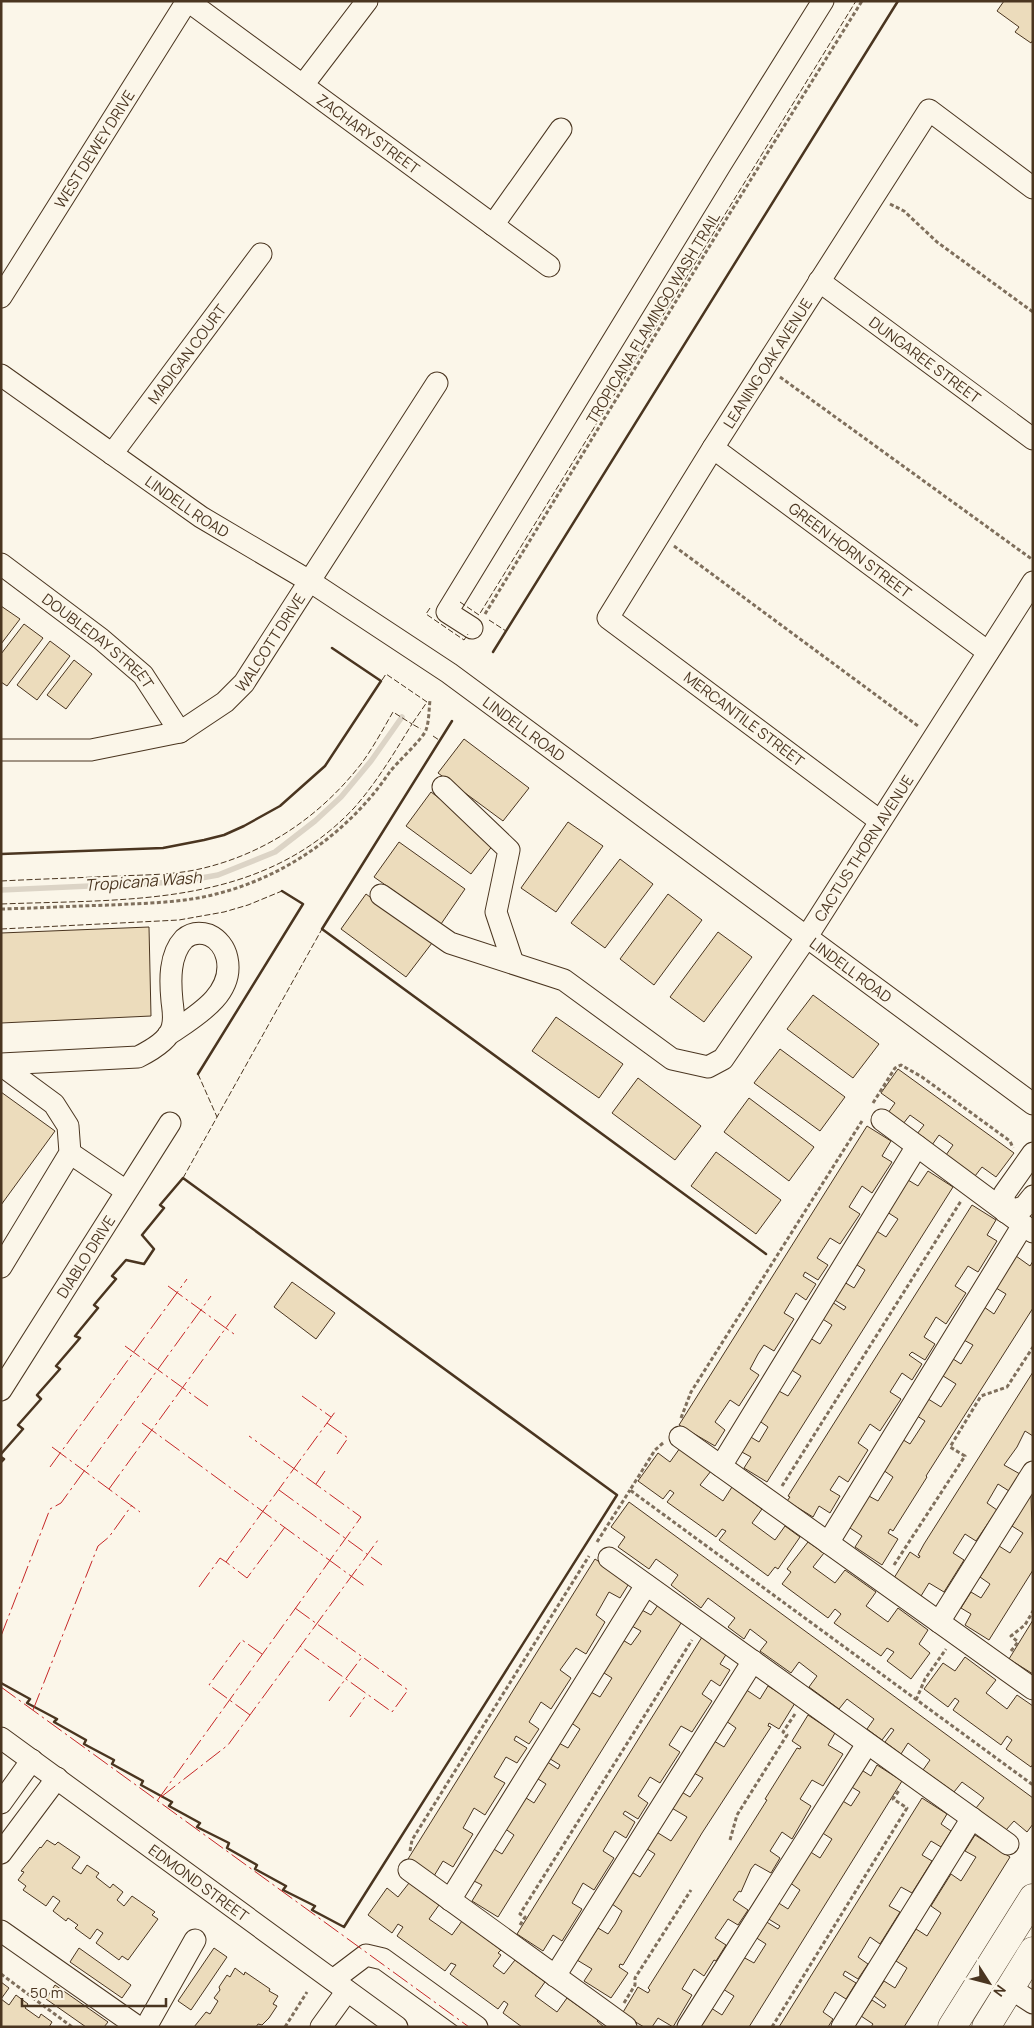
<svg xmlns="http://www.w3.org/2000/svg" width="1034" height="2028" font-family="Manrope,sans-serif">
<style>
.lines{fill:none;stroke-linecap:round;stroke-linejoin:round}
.stream{stroke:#dcd4c6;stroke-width:5.5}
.building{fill:#ecdcbc;stroke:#4a3520}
.minor-casing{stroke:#4a3520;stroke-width:23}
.major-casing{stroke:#4a3520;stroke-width:29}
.path{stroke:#7f6f5c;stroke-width:3;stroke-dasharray:4 2.5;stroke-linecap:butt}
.minor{stroke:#fbf6e9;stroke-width:21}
.major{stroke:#fbf6e9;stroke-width:28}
.fence{stroke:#4a3520;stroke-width:1;stroke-dasharray:6 2.5;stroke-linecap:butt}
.wall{stroke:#4a3520;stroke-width:2.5}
.power{stroke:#c62828;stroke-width:1;stroke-dasharray:18 4 2.5 4;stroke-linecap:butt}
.labels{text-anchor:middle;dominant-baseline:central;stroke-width:4;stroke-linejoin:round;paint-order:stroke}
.street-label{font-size:15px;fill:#4a3520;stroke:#fbf6e9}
.water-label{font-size:16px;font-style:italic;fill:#4a3520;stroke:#fbf6e9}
</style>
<rect width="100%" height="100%" fill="#fbf6e9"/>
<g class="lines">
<polyline class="stream" points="1,890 179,882 218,875 275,852 315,821 341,797 371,761 402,717"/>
</g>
<g class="building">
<polygon points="1004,1 1033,1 1033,40 1031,43 1015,32 1019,27 997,11"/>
<polygon points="1,606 20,619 1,644"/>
<polygon points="24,624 43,638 7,686 1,682 1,654"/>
<polygon points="50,641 70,656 37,700 17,685"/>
<polygon points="74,660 92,674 66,709 47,695"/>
<polygon points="464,739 529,788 503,821 438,773"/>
<polygon points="431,792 496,841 471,874 406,826"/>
<polygon points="568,822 603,846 556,912 521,888"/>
<polygon points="399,842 465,889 441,924 374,877"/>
<polygon points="620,859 653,884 605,948 571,923"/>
<polygon points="366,894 432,943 406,977 341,929"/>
<polygon points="668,894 702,920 654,985 620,959"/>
<polygon points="149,927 151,1016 1,1023 1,933"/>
<polygon points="718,932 752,957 704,1022 670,997"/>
<polygon points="813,995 879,1044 853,1078 787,1029"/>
<polygon points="556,1017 623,1064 599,1098 532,1051"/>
<polygon points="780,1049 845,1097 820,1131 754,1083"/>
<polygon points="898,1069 1014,1153 996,1177 982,1167 975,1176 946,1155 953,1145 939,1135 932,1145 917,1134 924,1125 910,1115 903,1124 888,1113 895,1103 881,1093"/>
<polygon points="638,1078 701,1126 675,1160 612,1113"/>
<polygon points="1,1092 55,1131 1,1205"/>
<polygon points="749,1098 814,1147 789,1181 724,1132"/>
<polygon points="867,1126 891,1141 882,1156 892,1162 872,1193 862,1186 849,1207 860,1214 840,1244 830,1238 817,1258 828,1265 818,1280 805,1272 803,1276 816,1284 806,1300 796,1293 784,1313 794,1319 774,1351 764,1345 758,1354 750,1369 759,1375 739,1406 730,1400 715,1422 725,1430 715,1446 679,1425"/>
<polygon points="716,1152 781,1200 756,1234 691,1186"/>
<polygon points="928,1171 953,1187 767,1482 744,1468 751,1457 740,1451 749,1436 759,1442 768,1427 758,1420 777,1390 788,1396 801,1376 790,1369 810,1338 820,1344 832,1325 821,1318 832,1302 844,1310 846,1307 833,1299 844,1282 854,1288 865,1270 854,1263 875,1230 886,1237 898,1219 887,1212 908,1180 918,1186"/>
<polygon points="972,1205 996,1220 987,1235 997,1241 978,1272 968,1266 955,1286 966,1293 946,1324 936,1317 924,1337 935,1344 925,1360 912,1352 909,1355 922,1364 912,1380 902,1373 890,1392 901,1399 880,1431 870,1424 858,1443 868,1450 848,1482 839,1476 830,1490 840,1496 830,1513 819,1506 813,1517 787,1501 790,1497 788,1496"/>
<polygon points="1016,1256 1030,1266 1033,1261 1033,1308 926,1476 927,1477 893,1531 890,1529 888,1533 898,1539 882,1565 855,1547 862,1536 847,1526 867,1495 878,1501 893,1477 883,1470 900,1438 910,1444 925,1421 914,1414 925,1397 941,1407 956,1384 940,1374 950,1357 961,1364 973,1345 962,1339 984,1307 994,1314 1006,1294 996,1288"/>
<polygon points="292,1282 335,1313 316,1339 274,1307"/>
<polygon points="1033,1372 1033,1436 1025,1431 1017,1447 1004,1465 1020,1474 1009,1491 998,1484 987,1503 997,1510 976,1541 965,1534 953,1553 964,1560 944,1592 929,1583 921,1596 894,1578 910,1552 919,1558 920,1556 918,1555 924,1544"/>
<polygon points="680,1448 711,1471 700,1485 723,1501 732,1487 762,1509 752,1523 775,1540 785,1526 800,1537 778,1569 775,1567 768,1576 719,1540 726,1531 722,1529 716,1537 667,1502 674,1493 670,1490 663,1499 638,1481 658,1453 670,1462"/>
<polygon points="1031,1494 1033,1570 989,1640 965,1625 971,1614 961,1608 971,1592 981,1598 990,1584 980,1577 999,1546 1010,1553 1023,1533 1012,1526"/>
<polygon points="629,1502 1033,1798 1033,1824 1027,1832 1014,1821 1006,1830 976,1808 984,1798 962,1782 954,1792 923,1770 930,1760 908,1743 901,1754 885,1742 894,1730 891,1728 882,1740 867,1729 874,1719 847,1699 839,1709 809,1687 817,1676 799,1662 791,1673 760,1651 767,1642 750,1629 744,1639 728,1627 735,1618 708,1598 701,1608 671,1585 678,1575 656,1559 649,1569 618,1547 625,1537 611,1527"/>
<polygon points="808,1542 824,1553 813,1567 835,1583 845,1570 876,1592 866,1606 888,1622 898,1608 928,1630 919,1644 930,1653 911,1679 887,1661 894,1652 887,1648 881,1656 834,1623 841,1614 835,1609 828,1618 782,1584 791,1572 787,1569"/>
<polygon points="595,1559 630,1582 620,1598 609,1592 596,1615 605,1622 586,1654 576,1648 560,1670 571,1678 551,1709 541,1702 529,1722 539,1729 529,1744 516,1736 514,1740 527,1748 517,1763 506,1757 494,1777 505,1783 485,1815 474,1808 463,1828 473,1834 453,1867 443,1861 434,1876 408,1859"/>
<polygon points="658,1605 683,1620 498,1917 472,1901 482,1885 472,1880 492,1848 502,1854 514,1835 504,1828 523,1796 534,1803 546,1784 535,1777 546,1761 558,1769 560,1765 547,1757 557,1742 568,1748 580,1729 570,1722 589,1691 600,1697 612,1678 601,1671 621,1639 631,1645 641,1631 630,1625 640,1609 651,1615"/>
<polygon points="1033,1620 1033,1674 1009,1659"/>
<polygon points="702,1637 727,1653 720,1664 730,1670 720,1686 711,1680 702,1694 712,1701 692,1732 681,1726 669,1745 680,1752 660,1783 650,1777 638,1796 648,1803 638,1819 625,1811 623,1814 635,1822 626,1838 615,1831 603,1851 614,1858 594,1890 583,1883 572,1903 582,1909 562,1941 553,1935 543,1951 517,1934"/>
<polygon points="965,1657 996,1680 986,1693 1007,1709 1017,1695 1033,1706 1033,1764 1031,1767 1006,1749 1012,1740 1007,1736 1001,1745 953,1710 959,1701 955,1698 948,1707 924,1689 943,1663 955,1671"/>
<polygon points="768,1686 795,1703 779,1729 769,1723 768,1726 771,1727 702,1833 623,1965 620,1964 619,1967 628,1973 611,1998 584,1981 592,1969 577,1960 598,1928 608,1934 615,1924 622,1911 612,1904 630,1871 640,1877 655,1854 644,1847 655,1831 671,1841 687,1817 670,1807 680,1791 690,1797 703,1778 692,1772 714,1741 724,1747 736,1728 726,1721 745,1689 760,1699"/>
<polygon points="808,1715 835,1733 828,1745 843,1754 823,1786 812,1780 800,1799 811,1806 792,1839 782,1832 770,1851 780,1858 771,1873 755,1864 751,1869 741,1892 739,1891 733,1900 748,1910 738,1925 728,1919 715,1938 726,1945 716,1961 714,1960 704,1976 694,1969 682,1989 692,1995 673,2027 658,2018 652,2027 644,2027 622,2014 638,1987 648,1993 650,1990 648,1988 767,1800 765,1799 797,1748 800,1749 801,1747 792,1741"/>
<polygon points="877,1765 902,1781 749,2027 700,2027 711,2008 722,2015 734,1996 723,1989 743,1957 754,1963 766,1944 755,1937 765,1921 778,1929 780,1926 767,1918 777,1902 788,1909 800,1890 789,1882 809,1851 820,1858 832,1839 821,1832 841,1800 851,1806 860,1792 850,1786 860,1769 871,1776"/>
<polygon points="922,1798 947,1814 941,1824 951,1831 941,1847 931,1841 922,1855 932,1861 912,1893 901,1887 889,1906 900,1912 880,1944 870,1937 858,1957 868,1964 858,1979 845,1971 843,1975 856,1983 846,1999 835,1992 823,2012 833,2019 828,2027 779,2027"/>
<polygon points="975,1835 1010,1857 904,2027 871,2027 873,2024 861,2016 872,2000 884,2008 886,2005 874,1996 884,1981 895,1988 907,1968 896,1961 916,1929 927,1936 941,1913 931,1906 951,1874 961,1881 976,1857 965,1851"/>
<polygon points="47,1840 55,1845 58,1842 80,1857 72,1868 81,1874 87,1865 99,1873 96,1877 110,1888 113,1884 123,1892 117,1900 124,1906 132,1896 155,1912 152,1915 158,1919 128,1960 122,1956 119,1960 96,1943 103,1933 97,1929 90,1939 75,1928 78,1925 68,1918 66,1921 53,1911 60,1901 53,1896 46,1906 23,1890 26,1886 18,1880 24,1872 21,1871 40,1847 41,1848"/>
<polygon points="409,1883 439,1905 429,1919 452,1935 462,1921 501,1950 498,1953 501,1955 493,1966 504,1974 515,1960 545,1982 535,1996 557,2012 567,1998 598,2020 597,2021 604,2027 522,2027 503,2013 508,2004 504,2001 498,2009 450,1974 456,1965 451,1963 445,1971 397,1936 403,1927 398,1924 392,1933 368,1915 387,1888 398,1897"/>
<polygon points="79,1948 131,1985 122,1998 70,1962"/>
<polygon points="214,1948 227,1957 191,2010 178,2001"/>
<polygon points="235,1968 244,1975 245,1972 270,1989 269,1991 278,1996 273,2004 277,2006 269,2018 262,2025 258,2024 256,2027 194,2027 206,2012 210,2014 218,2001 214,1998 220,1990 219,1987 227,1975 230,1977"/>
<polygon points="1,1982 9,1988 1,1999 9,2005 16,1995 28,2004 25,2008 39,2018 41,2014 52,2022 49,2027 1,2027"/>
<polygon points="55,1985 108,2022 104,2027 86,2027 46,1999"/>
</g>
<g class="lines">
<defs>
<g id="minor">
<path id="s1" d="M188 1 549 266"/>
<polyline points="303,85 367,1"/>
<polyline points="493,225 561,129"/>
<path id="s2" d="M819 281 1033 439"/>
<path id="s3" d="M1 297 187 1"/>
<path id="s4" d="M1 375 201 517 311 582 449 673 1033 1104"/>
<path id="s5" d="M713 448 988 652"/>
<path id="s6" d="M112 454 261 254"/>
<path id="s7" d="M1 564 101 639 143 675 180 732"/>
<polyline points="472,628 447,612 721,164 823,1"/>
<path id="s8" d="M1 750H91L180 732 225 702 244 683 437 383"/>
<polyline points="443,787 509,850 496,912 513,963"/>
<path id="s9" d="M880 821 608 618 713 448 929 110 1033 188"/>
<path id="s10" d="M381 895 450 943 564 980 672 1059 708 1067 723 1059 806 938 1033 582"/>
<path d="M1 1064 138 1057C150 1051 168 1041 172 1028 175 1019 173 1010 172 1001 170 981 169 955 184 939 191 933 200 932 209 935 218 939 225 948 227 958 235 995 194 1017 168 1035"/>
<polyline points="1,1065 54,1104 68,1126 70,1153 1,1267"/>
<polyline points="882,1120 1033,1232"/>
<polyline points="70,1153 126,1191"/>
<polyline points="1033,1153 1004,1194 1005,1212 1024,1207 1033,1196"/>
<path id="s11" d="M1 1390 170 1123"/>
<polyline points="680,1437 1033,1689"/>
<polyline points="721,1466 917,1146"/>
<polyline points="828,1543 1023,1225"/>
<polyline points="609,1558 1008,1844"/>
<polyline points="939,1622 1033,1472"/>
<path id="s12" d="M1 1738 397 2027"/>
<polyline points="1,1803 32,1760"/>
<polyline points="1,1853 57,1778"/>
<polyline points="409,1870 626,2027"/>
<polyline points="450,1900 646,1585"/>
<polyline points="1,1931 138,2027"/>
<polyline points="555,1976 753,1661"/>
<polyline points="333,1980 366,1955 383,1959 477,2027"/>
<polyline points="1010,1988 1033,2003"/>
<polyline points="146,2027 195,1940"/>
<polyline points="321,2027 347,1991"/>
<polyline points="688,2027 867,1744"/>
<polyline points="842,2027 972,1818"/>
</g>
<g id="major">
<polyline points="952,2027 1033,1898"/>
<polyline points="986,2027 1033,1951"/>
</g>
</defs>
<use href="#minor" class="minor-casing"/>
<use href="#major" class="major-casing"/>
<g class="path">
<polyline points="890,204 904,211 937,242 1033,312"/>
<polyline points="780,377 1033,560"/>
<polyline points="674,546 918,726"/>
<polyline points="485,614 717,234 862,1"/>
<path d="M1 909C38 908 74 906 111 905 146 903 182 903 216 894 285 877 349 832 389 773 397 762 422 740 426 730 429 722 429 709 430 700"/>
<polyline points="873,1103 895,1068 901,1065 922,1077 1010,1141 1013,1148"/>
<polyline points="681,1418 691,1392 862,1121"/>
<polyline points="663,1443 655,1450 630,1490 1033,1785"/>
<polyline points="782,1486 961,1201"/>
<polyline points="597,1542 630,1490"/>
<polyline points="894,1565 965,1456 950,1447 981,1396 1007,1387 1033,1347"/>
<polyline points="1011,1651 1018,1642 1011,1636 1025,1625 1033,1611"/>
<polyline points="916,1700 925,1679 946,1649"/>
<polyline points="730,1840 737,1815 787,1735 783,1732 795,1714"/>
<polyline points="410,1851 412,1840 589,1556"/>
<polyline points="520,1925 525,1917 520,1914 692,1640"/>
<polyline points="1,1974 72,2027"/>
<polyline points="624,2003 635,1985 635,1978 691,1890"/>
<polyline points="285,2027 307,1992"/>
<polyline points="772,2027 907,1808 893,1799 900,1789"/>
</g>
<use href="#minor" class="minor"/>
<use href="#major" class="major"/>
<g class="fence">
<polyline points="460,602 479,615 856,1"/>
<polyline points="430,608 426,614 464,640 468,634"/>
<polyline points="489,620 506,631"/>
<polyline points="382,680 386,674 427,702 412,724 421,729"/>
<polyline points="433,736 439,740"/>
<path d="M1 881C39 879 77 878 115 876 142 875 169 875 195 870 262 856 319 818 361 764 373 748 383 729 393 712L412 724C394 753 377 782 354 808 260 908 127 899 1 904"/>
<polyline points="1,929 179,920 224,912 248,905 282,891"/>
<polyline points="198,1074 217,1117"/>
<polyline points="183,1178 322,929"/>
</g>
<g class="wall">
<polyline points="493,652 898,1"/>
<polyline points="452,721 322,929 766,1254"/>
<polyline points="1,854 163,848 204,840 224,835 244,826 280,806 325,766 381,681 332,648"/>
<polyline points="198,1074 303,904 282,891"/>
<polyline points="1,1454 23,1429 18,1425 41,1399 37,1395 60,1369 56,1366 80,1338 75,1336 98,1308 94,1305 116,1279 112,1276 126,1260 144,1264 154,1249 142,1235 164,1208 160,1205 183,1178 617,1495 344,1927 312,1910 315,1906 283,1890 286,1886 255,1869 257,1865 227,1848 229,1843 197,1827 200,1823 169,1806 172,1802 141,1785 143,1781 112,1764 114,1760 84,1744 86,1740 54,1722 57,1719 27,1703 30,1699 1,1683"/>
<polyline points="1,1457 4,1459 1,1462"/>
</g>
<g class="power">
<polyline points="168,1286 234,1334"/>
<polyline points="125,1346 208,1406"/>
<polyline points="302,1396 331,1417"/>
<polyline points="142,1423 366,1587"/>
<polyline points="327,1423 348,1438 337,1454"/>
<polyline points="52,1447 140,1512"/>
<polyline points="50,1467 187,1279"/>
<polyline points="316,1484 325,1471"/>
<polyline points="109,1489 236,1314"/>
<polyline points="279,1490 382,1565"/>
<polyline points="285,1527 247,1578 226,1562 335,1412"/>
<polyline points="199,1587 220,1558 226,1562"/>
<polyline points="295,1608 408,1690 392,1712 300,1646"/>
<polyline points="1,1636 50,1509 61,1503 211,1296"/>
<polyline points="1,1687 469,2027"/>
<polyline points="329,1701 362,1657"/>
<polyline points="33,1710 98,1546 109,1537 132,1505"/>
<polyline points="250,1715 209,1685 242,1640 262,1654"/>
<polyline points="350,1717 367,1694"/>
<polyline points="161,1797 228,1745 378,1540"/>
<polyline points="157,1801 361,1517 249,1436"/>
</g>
</g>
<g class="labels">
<g class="street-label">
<text stroke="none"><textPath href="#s1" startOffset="224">ZACHARY STREET</textPath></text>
<text stroke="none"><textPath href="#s3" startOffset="175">WEST DEWEY DRIVE</textPath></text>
<text transform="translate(653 318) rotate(-59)">TROPICANA FLAMINGO WASH TRAIL</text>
<text stroke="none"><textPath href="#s6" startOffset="125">MADIGAN COURT</textPath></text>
<text stroke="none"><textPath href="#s2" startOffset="132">DUNGAREE STREET</textPath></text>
<text stroke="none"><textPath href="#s9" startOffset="640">LEANING OAK AVENUE</textPath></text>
<text stroke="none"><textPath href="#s4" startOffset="228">LINDELL ROAD</textPath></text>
<text stroke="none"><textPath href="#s5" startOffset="171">GREEN HORN STREET</textPath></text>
<text stroke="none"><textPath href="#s7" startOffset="124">DOUBLEDAY STREET</textPath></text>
<text stroke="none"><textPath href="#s8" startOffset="310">WALCOTT DRIVE</textPath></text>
<text transform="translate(744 719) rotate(37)">MERCANTILE STREET</text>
<text stroke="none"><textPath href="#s4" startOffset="632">LINDELL ROAD</textPath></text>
<text stroke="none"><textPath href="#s10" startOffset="645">CACTUS THORN AVENUE</textPath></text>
<text stroke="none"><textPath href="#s4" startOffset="1038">LINDELL ROAD</textPath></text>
<text stroke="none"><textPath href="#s11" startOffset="158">DIABLO DRIVE</textPath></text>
<text stroke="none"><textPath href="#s12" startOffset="245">EDMOND STREET</textPath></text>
</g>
<g class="water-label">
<text transform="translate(143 881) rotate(-4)">Tropicana Wash</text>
</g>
</g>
<rect width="1034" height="2028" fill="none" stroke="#4a3520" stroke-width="5"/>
<g transform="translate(989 1983) rotate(126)" stroke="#fbf6e9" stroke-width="4" paint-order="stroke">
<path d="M0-4L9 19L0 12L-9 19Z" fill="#4a3520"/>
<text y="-8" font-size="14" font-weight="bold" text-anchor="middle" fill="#4a3520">N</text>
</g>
<path d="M22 1998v8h144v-8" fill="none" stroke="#4a3520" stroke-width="2.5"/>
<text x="30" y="1998" font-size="15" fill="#4a3520" stroke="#fbf6e9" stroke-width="4" paint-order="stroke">50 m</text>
</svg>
